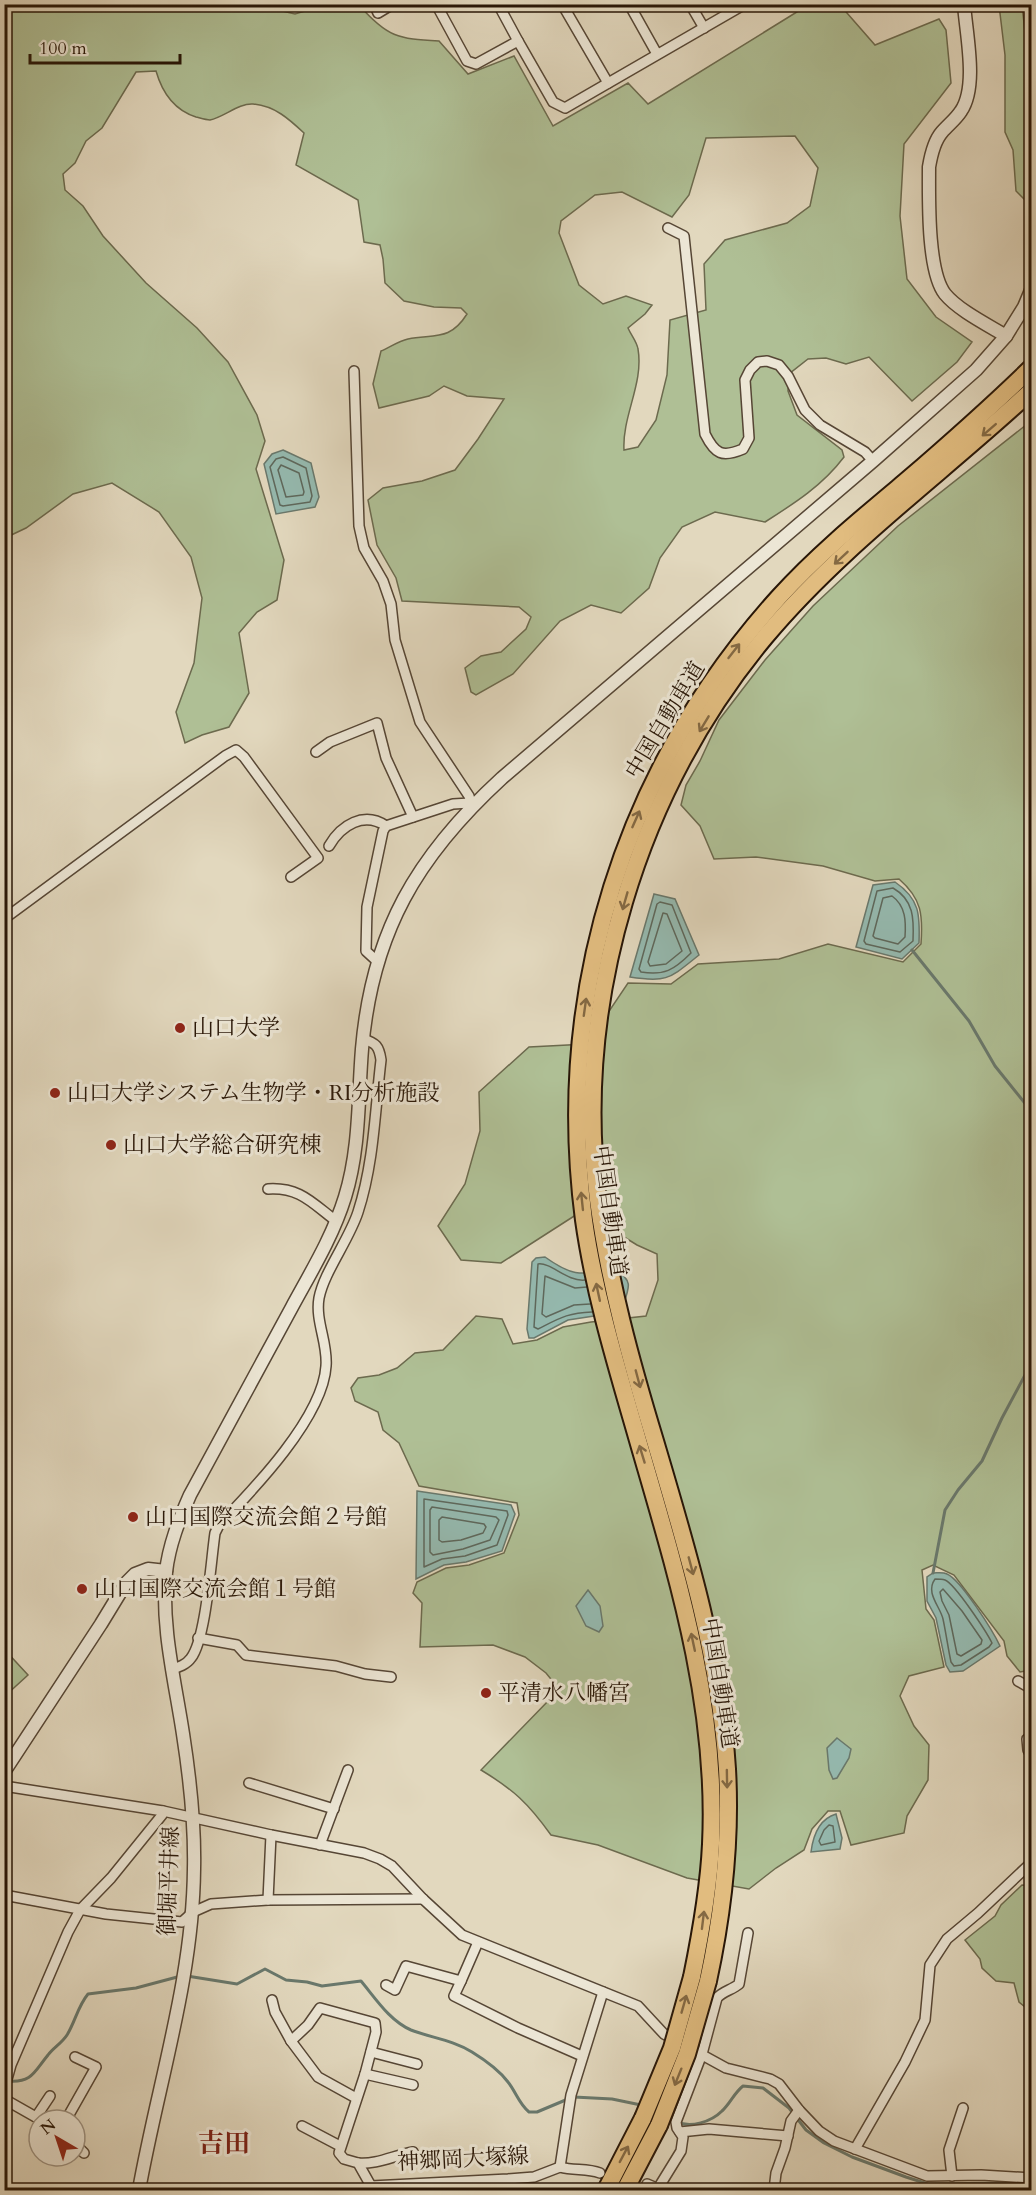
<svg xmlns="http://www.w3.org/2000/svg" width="1036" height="2195" font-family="Cardo,'Noto Serif JP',serif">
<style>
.green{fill:#afbf95;stroke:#6c6a4e;stroke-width:1.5;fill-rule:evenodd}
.water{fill:#95bab0;stroke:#69786c;stroke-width:1.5}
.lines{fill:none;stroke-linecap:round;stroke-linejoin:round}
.shore{stroke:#5e685c;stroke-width:1.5}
.stream{stroke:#69786c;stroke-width:3}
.minor-casing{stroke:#564635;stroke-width:12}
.tertiary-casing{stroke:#564635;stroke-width:15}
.motorway-casing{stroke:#281607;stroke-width:20}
.minor{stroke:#ece6d5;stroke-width:9}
.tertiary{stroke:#ece6d5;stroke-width:12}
.motorway{stroke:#e1bc7f;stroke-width:16}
.motorway-bridge-casing{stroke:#281607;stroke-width:20;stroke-linecap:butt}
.motorway-bridge{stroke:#e1bc7f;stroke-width:16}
.oneway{stroke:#846943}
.poi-dot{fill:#8f2418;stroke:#ece6d5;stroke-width:2}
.labels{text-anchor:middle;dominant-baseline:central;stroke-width:6;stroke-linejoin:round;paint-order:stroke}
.street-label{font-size:22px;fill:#281607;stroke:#ece6d5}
.poi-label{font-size:22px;fill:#281607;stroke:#ece6d5;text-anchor:start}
.quarter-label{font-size:26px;font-weight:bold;fill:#7a1f14;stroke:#ece6d5}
</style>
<rect width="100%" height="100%" fill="#e2d8be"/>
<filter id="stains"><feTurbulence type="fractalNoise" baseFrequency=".00333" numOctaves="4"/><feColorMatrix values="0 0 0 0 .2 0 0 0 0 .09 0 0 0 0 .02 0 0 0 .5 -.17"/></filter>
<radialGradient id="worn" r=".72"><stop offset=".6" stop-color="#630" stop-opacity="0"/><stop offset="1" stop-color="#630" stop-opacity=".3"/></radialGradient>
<g class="green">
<path d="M252 4 295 14 325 5H359C387 37 398 39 439 41L468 74 514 56 553 126 628 83 648 104 800 10 814 5H840L875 45 939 19 946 30 951 83 904 144 900 216 907 279 936 317 972 342 957 362 912 401 869 357 846 364 826 358 808 359 789 374 788 391 797 415 842 450 844 457C823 485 795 503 765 522L715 512 682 527 660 558 649 588 621 613 591 605 560 621 513 674 476 695 471 692 465 668 481 656 501 652 526 629 531 617 519 607 402 601 396 578 377 545 368 500 383 488 422 481 455 470 478 439 504 399 467 396 444 386 429 396 379 408 373 384 381 351C390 347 399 341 408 339 435 334 450 341 467 314L461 308 434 307 404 301 385 283 383 259 380 245 364 242 358 200 296 165 304 133C289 119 275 106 253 104 239 103 224 117 210 120 206 120 200 118 196 117 174 110 162 92 156 71L136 72 102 128 86 141 75 163 63 174 65 190 83 206 103 236 146 283 197 328 228 362 257 415 265 441 256 469 284 560 277 600 257 612 239 633 249 693 229 727 202 735 185 743 176 712 194 663 202 598 191 557 159 512 112 483 73 494 26 528 5 538 4 5ZM795 136 818 168 810 206 787 223 725 240 704 264 706 310 670 320 667 375 656 420 638 447 624 450C622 416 644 383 638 349 637 342 631 335 628 328L645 314 652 305 626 296 603 304 579 285 559 233 561 221 595 195 622 192 672 217 689 195 706 138Z"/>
<polygon points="999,5 1022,5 1032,96 1026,201 1016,191 1013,150 1005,132 1005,55"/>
<path d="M1031 421V1670L1020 1672 1007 1656 1004 1641 954 1575 933 1565 922 1570 926 1609 934 1620 944 1667 909 1676 900 1696 914 1726 929 1745 928 1780 907 1816 904 1833 851 1845 840 1811H828L812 1829 804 1850 776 1868 749 1889 687 1878 598 1845 551 1835C528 1803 514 1790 481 1770L550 1699 555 1690V1684L546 1673 525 1657 493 1645 420 1647 422 1603 413 1593 417 1582 446 1568 469 1565 504 1553 519 1515 517 1503 419 1486 399 1443 383 1430 378 1412 355 1401 351 1388 358 1378 379 1375 397 1368 415 1353 443 1350 476 1316 502 1319 513 1344 537 1340 563 1327 591 1322 646 1316 658 1280 657 1254 637 1245 582 1211 501 1263 461 1260 438 1226 465 1184 480 1131 479 1092 529 1047 587 1044 628 983 671 984 698 964 779 959 828 944 903 962 921 944C923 915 922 899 899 879L875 881 823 866 756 857 714 859 700 826 681 805 686 785 700 761 719 720 765 660 813 606 898 526Z"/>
<polygon points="4,1649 28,1675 5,1696 4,1696"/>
<polygon points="1022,1885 1031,1886 1031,2012 1019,2002 1014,1983 996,1981 982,1968 980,1959 965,1940 995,1916 1001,1905"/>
</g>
<g class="water">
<polygon points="283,450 311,463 319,497 315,507 276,514 264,464 272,454"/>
<path d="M895 882C920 899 920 915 919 943L902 959 856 947 873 885Z"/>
<path d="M654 894 675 899 699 955C670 978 668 983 630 977Z"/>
<path d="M545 1257C574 1278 582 1274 616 1270 632 1280 630 1286 624 1303L607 1314 568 1320 534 1338H529L527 1329 532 1262 536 1258Z"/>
<polygon points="417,1491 511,1505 515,1514 502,1551 466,1562 444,1565 416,1579"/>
<path d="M933 1573C938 1573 943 1572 947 1574 961 1580 993 1631 1000 1646L963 1671 950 1672 946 1665 936 1618 927 1601V1577Z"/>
<polygon points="588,1590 600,1606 603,1626 599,1632 586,1626 576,1606"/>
<polygon points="837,1738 851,1749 849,1758 837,1778 833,1779 829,1770 827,1748"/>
<path d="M836 1814 842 1838 840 1849 811 1852C813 1836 819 1819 836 1814Z"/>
</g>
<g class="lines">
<g class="shore">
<polygon points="283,457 306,468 312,496 310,502 283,506 280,505 270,467 276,459"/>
<polygon points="281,465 299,473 304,492 303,495 286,497 278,470"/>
<path d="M893 888C914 900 914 919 913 941L900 952 866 944 864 941 877 891Z"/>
<path d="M892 896C906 906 906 922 905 937L898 944 875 938 873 936 883 898Z"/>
<path d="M660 902 672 905 691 953C674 970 664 976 641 972L639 969 657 904Z"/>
<polygon points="663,913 667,914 682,951 666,964 650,966 648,962"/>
<path d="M585 1280C567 1282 551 1262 538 1264L534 1327 538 1329C560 1318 567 1313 592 1312"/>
<polyline points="587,1287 575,1288 545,1276 542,1314 546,1317 574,1305 590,1304"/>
<polygon points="424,1499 507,1511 508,1515 497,1545 465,1556 442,1559 424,1567"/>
<polygon points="432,1507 496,1517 499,1520 490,1540 463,1549 433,1555 430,1552 430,1510"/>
<polygon points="442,1517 484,1524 486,1527 483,1533 461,1540 442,1542 439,1540 439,1520"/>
<path d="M935 1579C938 1579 942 1579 945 1580 955 1584 986 1631 992 1643L989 1647 961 1665 954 1666 951 1662C948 1648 946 1633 943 1619 940 1606 925 1593 935 1579Z"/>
<polygon points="943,1589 962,1611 982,1640 981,1644 961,1656 957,1654 949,1615 942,1601 940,1592"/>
<polygon points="829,1825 833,1826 835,1842 821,1845 819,1841 824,1830"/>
</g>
<g class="stream">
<polyline points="912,950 969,1021 995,1066 1032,1112"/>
<polyline points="933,1573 945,1510 958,1490 982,1461 1002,1418 1032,1362"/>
<path d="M187 1976 237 1984 265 1969 286 1980 307 1982 322 1986 361 1981C376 1999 390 2021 411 2030 432 2038 453 2040 472 2052 485 2060 499 2070 508 2082 516 2092 519 2104 529 2112H537L568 2099"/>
<path d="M8 2081C32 2083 34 2072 48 2055 53 2048 62 2043 67 2035 75 2022 78 2006 88 1994L136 1988 181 1976"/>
<polyline points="574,2097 612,2099 641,2105"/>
<path d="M677 2122C691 2128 711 2122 722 2111 730 2104 734 2093 743 2086L763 2088 789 2108 806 2130 824 2143 852 2157 906 2177 928 2184 1010 2183 1032 2185"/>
</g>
<defs>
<g id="minor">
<polyline points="374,4 378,13 393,4"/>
<polyline points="436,4 467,61 476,64 518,41 553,102 565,108 745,4"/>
<polyline points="498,4 518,41"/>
<polyline points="562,4 608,83"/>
<polyline points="629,4 657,54"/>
<polyline points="690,4 704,28"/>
<path d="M668 228 684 236 705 434C715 454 722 458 743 449L749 438 745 380 750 370 758 362 767 361 779 365 788 376 805 410 820 425 865 452 873 461"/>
<polyline points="354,371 359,526 364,548 383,581 391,604 395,640 420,722 469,796 472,806"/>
<polyline points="316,752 330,742 377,723 386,758 413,817"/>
<path d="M329 846C341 825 364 811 386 826"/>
<polyline points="4,919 225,756 236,750 244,757 318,858 291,877"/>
<polyline points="378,962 366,951 367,907 383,831 386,826 395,823 453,804 470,803"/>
<path d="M268 1189C300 1187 312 1203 336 1221"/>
<polyline points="198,1638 237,1645 246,1655 336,1666 365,1674 391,1677"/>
<path d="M171 1669C178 1668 187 1664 191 1658 206 1639 211 1560 215 1533L219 1525C254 1489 323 1417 326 1366 328 1343 315 1321 319 1298 324 1272 349 1240 358 1212 374 1163 375 1110 381 1060 379 1046 376 1043 363 1039"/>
<polyline points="1018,1681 1032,1689"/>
<polyline points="1032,1736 1027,1739 1028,1750 1032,1757"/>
<polyline points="249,1783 334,1809"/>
<polyline points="4,1786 163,1811 271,1835 364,1853 380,1859 392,1866 423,1899 462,1935 638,2006 664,2034 726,2068 770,2079 779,2084 799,2110 819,2131 834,2141 927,2176 981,2175 1032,2178"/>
<polyline points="320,1845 348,1770"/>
<polyline points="4,1895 106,1914 182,1922 193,1912 211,1904 268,1900 423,1899"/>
<polyline points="268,1900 271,1835"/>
<polyline points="461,1981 454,1996 518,2028 582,2056"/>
<polyline points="386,1985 395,1990 406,1966 461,1981 478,1942"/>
<polyline points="272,2000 275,2012 291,2041"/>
<polyline points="371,2052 417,2064"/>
<polyline points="4,2090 11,2065 68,1932 80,1910 111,1878 162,1815 163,1811"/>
<polyline points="356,2098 318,2077 291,2041 308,2025 320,2008 375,2023 376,2032 365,2074"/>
<polyline points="4,2099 41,2120"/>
<polyline points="36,2117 50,2096"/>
<polyline points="66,2120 96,2067 75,2057"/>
<polyline points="302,2126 340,2146"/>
<polyline points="680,2132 709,2129 788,2136"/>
<polyline points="75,2144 84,2153"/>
<polyline points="855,2149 905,2062 925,2020 930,1965 947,1939 978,1913 1032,1862"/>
<path d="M358 2163C376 2165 395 2155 413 2152"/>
<polyline points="560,2167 571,2095 603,1992"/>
<path d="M560 2167C574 2171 587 2168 600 2173"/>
<polyline points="952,2176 949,2150 963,2108"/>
<polyline points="647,2184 661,2190"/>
<polyline points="371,2186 508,2179 534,2177 560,2167"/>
<polyline points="371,2186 358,2163 344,2159 339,2153 365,2074 413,2085"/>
<path d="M657 2190 681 2151 683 2137 677 2128 676 2122 702 2054 717 1998C723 1991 732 1990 739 1984L748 1933"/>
<polyline points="774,2190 776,2173 785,2148 791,2121 799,2110"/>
</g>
<g id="tertiary">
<path d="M964 4C966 34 978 86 961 111 956 119 948 125 942 132 934 141 931 155 929 167 929 197 927 271 945 294 958 310 988 325 1006 336"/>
<polyline points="4,1772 101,1624 126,1583 135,1574 148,1569 166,1571"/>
<path d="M139 2190C158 2084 193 1978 194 1869 195 1824 190 1779 183 1734 175 1681 161 1627 166 1572 169 1545 179 1520 190 1495 224 1432 258 1370 292 1307 311 1272 333 1236 345 1197 360 1149 358 1098 362 1049 372 932 417 856 502 778L873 461 976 370 1006 336 1024 307 1032 288"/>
</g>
<g id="motorway">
<path d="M692 1977C701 1933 709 1889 711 1844 718 1700 674 1566 635 1430 615 1361 594 1291 584 1220 554 991 624 769 779 597 817 555 862 518 905 482 948 445 991 407 1032 367"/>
<path d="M708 1981C723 1912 731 1840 727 1769 720 1657 687 1549 655 1441 631 1362 609 1282 598 1200 573 1001 637 791 765 637 842 545 944 472 1032 390"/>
<polyline points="606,2190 643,2118"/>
<polyline points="625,2190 659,2125"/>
</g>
</defs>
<use href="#minor" class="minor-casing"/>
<use href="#tertiary" class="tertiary-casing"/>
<use href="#motorway" class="motorway-casing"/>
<use href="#minor" class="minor"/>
<use href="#tertiary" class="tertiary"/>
<use href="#motorway" class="motorway"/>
<defs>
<g id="motorway-bridge">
<polyline points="643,2118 672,2048 692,1977"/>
<polyline points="659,2125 687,2054 708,1981"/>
</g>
</defs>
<use href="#motorway-bridge" class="motorway-bridge-casing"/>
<use href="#motorway-bridge" class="motorway-bridge"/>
</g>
<defs><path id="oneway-shaft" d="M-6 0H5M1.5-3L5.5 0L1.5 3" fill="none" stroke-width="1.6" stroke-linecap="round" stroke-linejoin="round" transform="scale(1.5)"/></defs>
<g class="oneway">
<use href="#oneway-shaft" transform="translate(989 430) rotate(139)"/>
<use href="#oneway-shaft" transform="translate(841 558) rotate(137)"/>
<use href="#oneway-shaft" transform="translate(734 651) rotate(-52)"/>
<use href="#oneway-shaft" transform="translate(704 724) rotate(121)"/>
<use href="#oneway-shaft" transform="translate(636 819) rotate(-66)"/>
<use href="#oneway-shaft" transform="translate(625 901) rotate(106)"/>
<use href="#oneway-shaft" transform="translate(585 1007) rotate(-82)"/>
<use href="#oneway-shaft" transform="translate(582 1201) rotate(-96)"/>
<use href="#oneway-shaft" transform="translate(598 1292) rotate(-102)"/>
<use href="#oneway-shaft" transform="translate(638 1379) rotate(75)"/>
<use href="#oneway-shaft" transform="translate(642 1454) rotate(-107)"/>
<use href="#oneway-shaft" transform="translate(691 1566) rotate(75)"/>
<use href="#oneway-shaft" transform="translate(693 1642) rotate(-102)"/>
<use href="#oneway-shaft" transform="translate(727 1779) rotate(89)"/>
<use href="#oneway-shaft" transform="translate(703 1920) rotate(-83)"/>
<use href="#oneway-shaft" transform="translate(684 2004) rotate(-74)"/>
<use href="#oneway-shaft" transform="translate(678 2077) rotate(112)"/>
<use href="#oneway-shaft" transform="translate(624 2154) rotate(-62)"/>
</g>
<g class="poi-dot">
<circle cx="180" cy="1028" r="6"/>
<circle cx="55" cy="1093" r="6"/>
<circle cx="111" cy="1145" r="6"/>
<circle cx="133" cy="1517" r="6"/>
<circle cx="82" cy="1589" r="6"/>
<circle cx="486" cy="1693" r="6"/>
</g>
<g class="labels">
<g class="street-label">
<text transform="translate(665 720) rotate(-59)">中国自動車道</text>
<text transform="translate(610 1211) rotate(82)">中国自動車道</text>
<text transform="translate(720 1683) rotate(81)">中国自動車道</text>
<text transform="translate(169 1881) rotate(-88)">御堀平井線</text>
<text transform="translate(463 2159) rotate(-3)">神郷岡大塚線</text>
</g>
<g class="poi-label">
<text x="192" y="1028">山口大学</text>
<text x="67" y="1093">山口大学システム生物学・RI分析施設</text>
<text x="123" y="1145">山口大学総合研究棟</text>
<text x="145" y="1517">山口国際交流会館２号館</text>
<text x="94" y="1589">山口国際交流会館１号館</text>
<text x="498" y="1693">平清水八幡宮</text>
</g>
<g class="quarter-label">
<text x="224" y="2143">吉田</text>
</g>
</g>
<rect width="1036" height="2195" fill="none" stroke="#e2d8be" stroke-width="24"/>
<rect x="6" y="6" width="1024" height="2183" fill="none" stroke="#281607" stroke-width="3"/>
<rect x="12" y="12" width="1012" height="2171" fill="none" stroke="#281607" stroke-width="1.5"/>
<g transform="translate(57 2138) rotate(321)"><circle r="28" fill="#ece6d5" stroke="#9e9383" stroke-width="1.5"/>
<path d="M0-4.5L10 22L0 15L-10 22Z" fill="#8f2418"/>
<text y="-9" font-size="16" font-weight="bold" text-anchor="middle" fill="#281607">N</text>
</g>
<path d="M30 54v9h150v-9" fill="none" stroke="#281607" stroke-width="3"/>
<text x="39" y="54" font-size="18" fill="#281607" stroke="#ece6d5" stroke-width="4.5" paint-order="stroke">100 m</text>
<rect width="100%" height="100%" filter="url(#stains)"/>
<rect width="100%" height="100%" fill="url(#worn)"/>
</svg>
